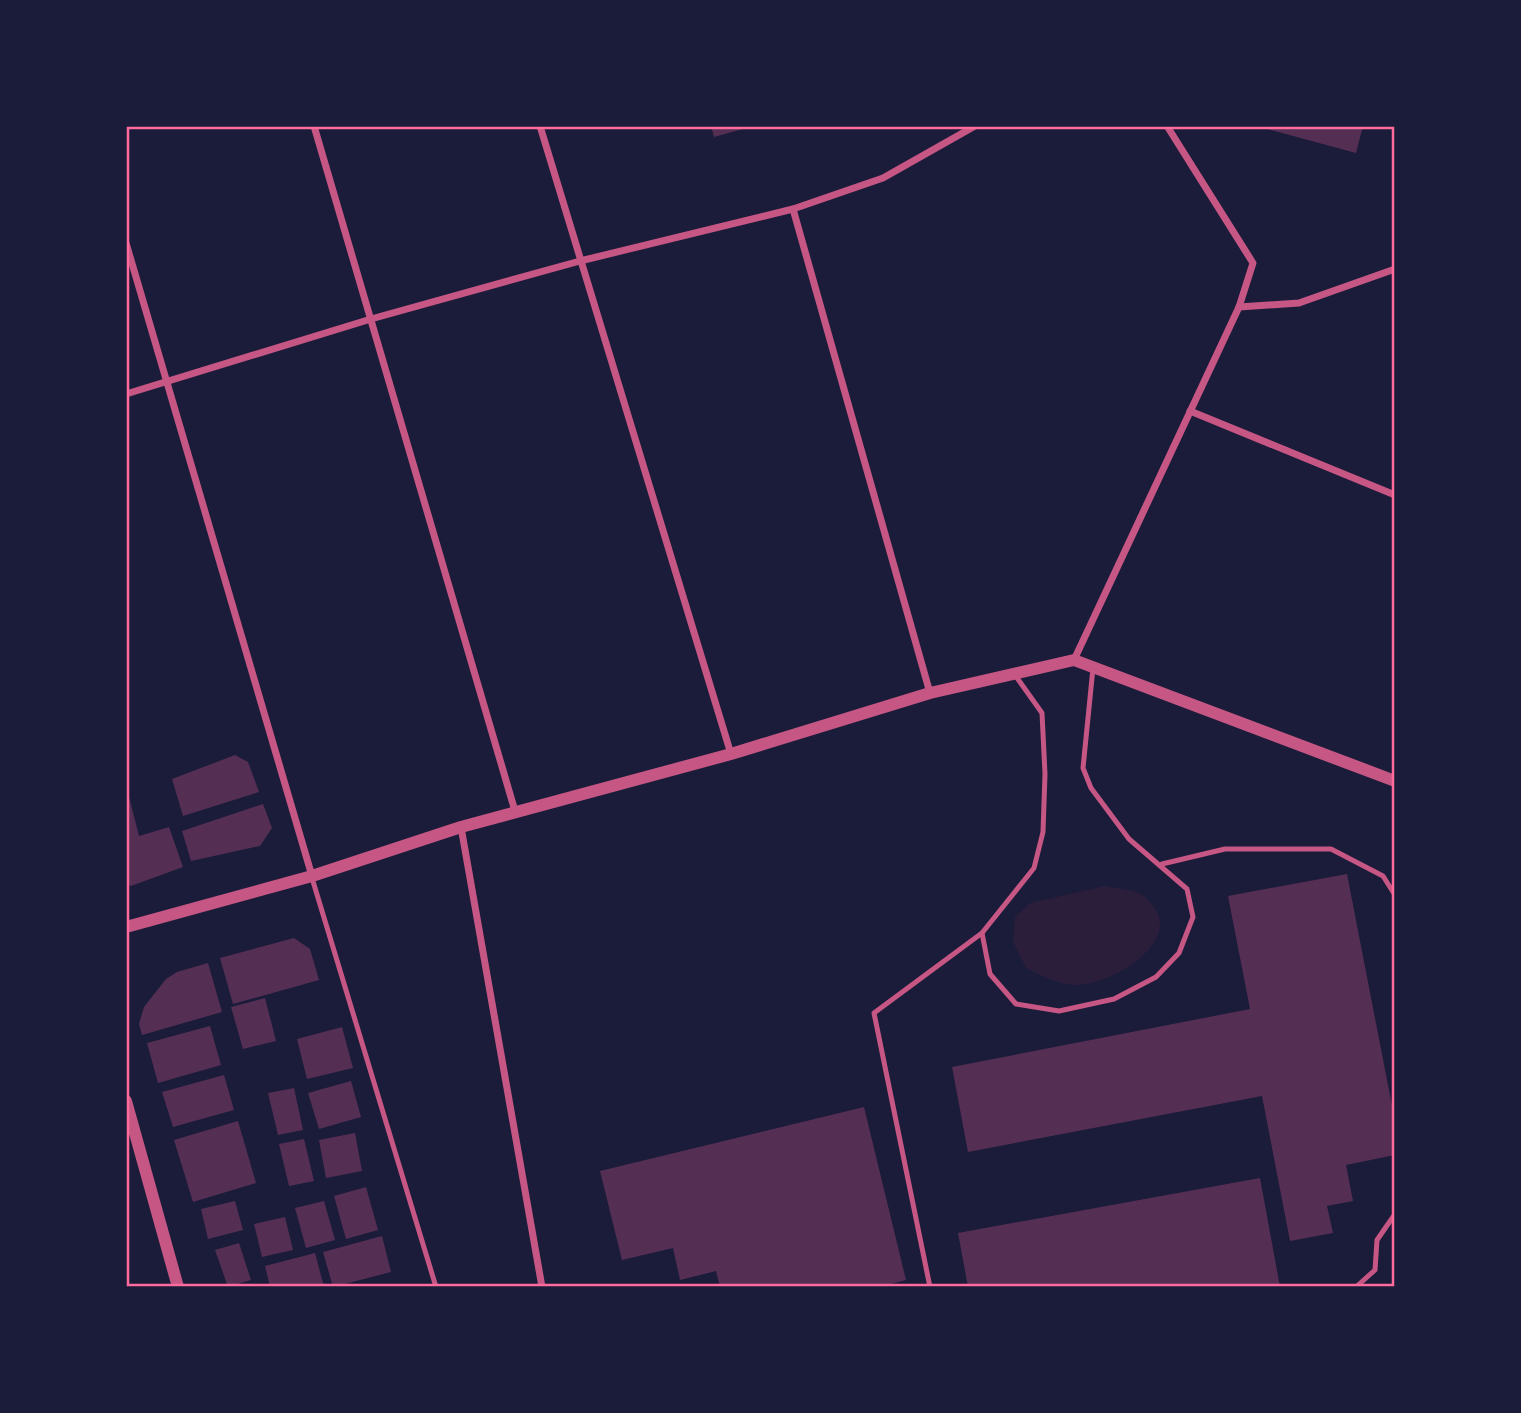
<svg xmlns="http://www.w3.org/2000/svg" width="1521" height="1413" font-family="Lora,serif">
<style>
.green{fill:#2a1e3b}
.building{fill:#542f53}
.lines{fill:none;stroke-linecap:round;stroke-linejoin:round}
.service{stroke:#c65784;stroke-width:5}
.minor{stroke:#c65784;stroke-width:7}
.tertiary{stroke:#c65784;stroke-width:12}
.neatline{fill:none;stroke:#ff6b9d;stroke-width:2.5}
</style>
<rect width="100%" height="100%" fill="#1b1b3a"/>
<path class="green" d="M1105 886C1116 889 1134 889 1142 895 1197 935 1112 988 1072 985 1056 983 1040 975 1026 968L1013 942 1015 917 1030 903Z"/>
<g class="building">
<polygon points="711,126 750,126 750,127 714,137"/>
<polygon points="1256,126 1363,126 1356,153"/>
<polygon points="235,755 248,762 259,792 183,816 172,779"/>
<polygon points="126,785 139,836 169,827 183,867 131,886 126,884"/>
<polygon points="263,804 272,828 260,846 191,861 182,831"/>
<polygon points="1347,874 1395,1121 1395,1155 1346,1165 1353,1201 1327,1206 1333,1233 1290,1241 1262,1096 968,1152 952,1067 1250,1009 1228,896"/>
<polygon points="294,938 310,949 319,980 233,1004 220,958"/>
<polygon points="208,963 222,1012 142,1035 139,1024 144,1007 166,979 177,972"/>
<polygon points="265,998 276,1041 243,1049 231,1007"/>
<polygon points="210,1026 221,1065 158,1083 147,1043"/>
<polygon points="342,1027 353,1068 307,1079 297,1039"/>
<polygon points="224,1075 234,1110 173,1127 162,1092"/>
<polygon points="351,1081 361,1117 319,1129 308,1093"/>
<polygon points="294,1088 303,1130 278,1135 268,1093"/>
<polygon points="864,1107 906,1280 879,1287 720,1287 716,1271 680,1280 673,1248 622,1260 600,1171"/>
<polygon points="238,1121 256,1183 193,1202 174,1140"/>
<polygon points="355,1133 362,1171 326,1178 319,1140"/>
<polygon points="304,1139 314,1181 289,1186 279,1144"/>
<polygon points="1260,1178 1280,1287 968,1287 958,1233"/>
<polygon points="366,1187 378,1230 346,1239 334,1196"/>
<polygon points="235,1201 243,1230 208,1239 201,1209"/>
<polygon points="324,1201 335,1240 306,1248 295,1208"/>
<polygon points="285,1217 293,1250 262,1257 254,1224"/>
<polygon points="382,1236 391,1272 333,1287 323,1252"/>
<polygon points="239,1243 251,1280 228,1287 215,1250"/>
<polygon points="315,1253 324,1287 270,1287 265,1266"/>
</g>
<g class="lines">
<g class="service">
<polyline points="1015,675 1042,713 1045,774 1043,832 1034,868 982,933 990,974 1016,1004 1059,1011 1114,999 1156,977 1179,953 1193,917 1187,889 1129,839 1091,788 1083,768 1093,668"/>
<polyline points="1162,864 1225,849 1331,849 1383,876 1395,895"/>
<polyline points="312,878 436,1287"/>
<polyline points="930,1287 874,1013 982,933"/>
<polyline points="1356,1287 1375,1270 1377,1240 1395,1214"/>
</g>
<g class="minor">
<polyline points="314,126 515,811"/>
<polyline points="540,126 731,754"/>
<polyline points="793,209 930,693"/>
<polyline points="126,243 312,876"/>
<polyline points="1239,307 1299,303 1395,269"/>
<polyline points="126,394 371,319 580,261 793,209 883,178 975,126"/>
<polyline points="1190,411 1395,495"/>
<polyline points="1074,660 1239,307 1253,263 1167,126"/>
<polyline points="461,827 542,1287"/>
</g>
<g class="tertiary">
<polyline points="126,927 312,876 461,827 731,754 930,693 1074,660 1395,781"/>
<polyline points="126,1101 178,1287"/>
</g>
</g>
<rect width="1521" height="1413" fill="none" stroke="#1b1b3a" stroke-width="256"/>
<rect x="128" y="128" width="1265" height="1157" class="neatline"/>
</svg>
